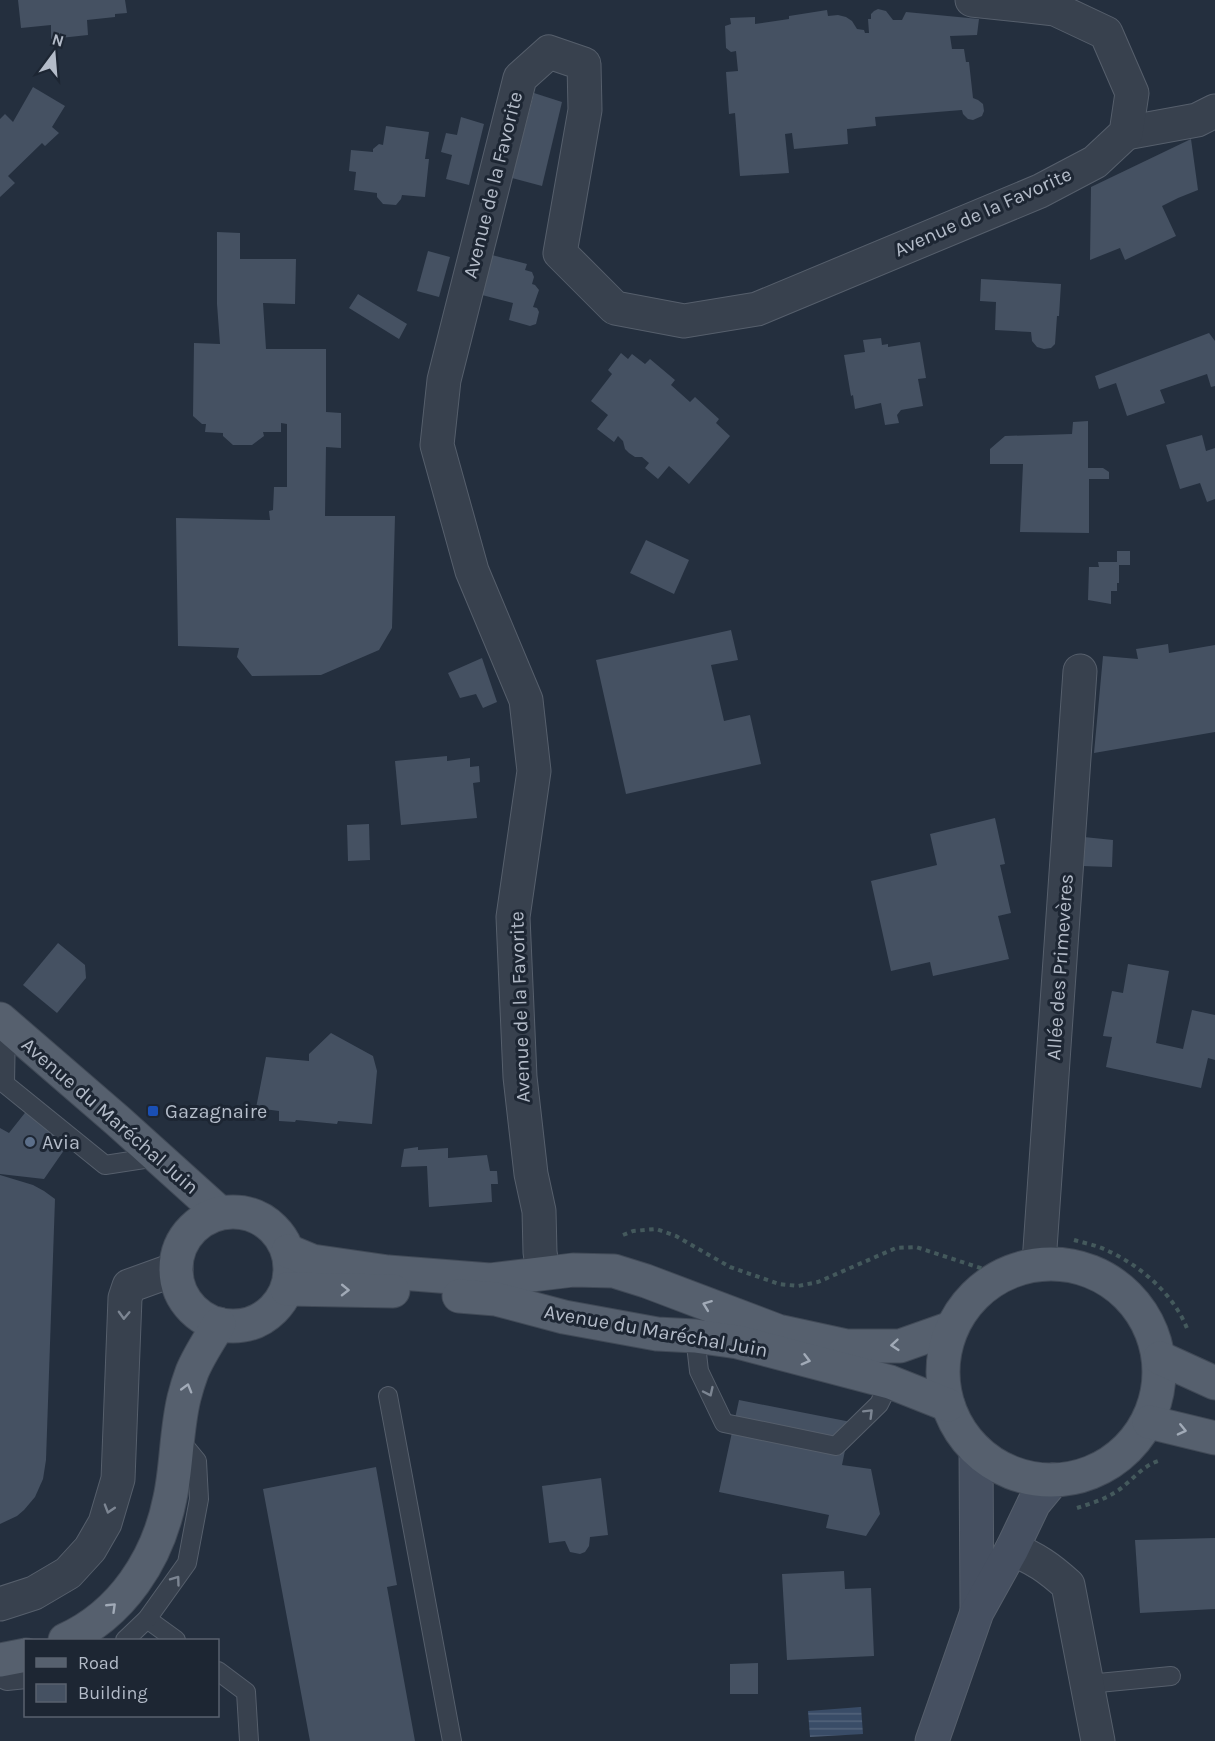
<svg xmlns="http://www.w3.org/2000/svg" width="1215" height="1741" font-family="Karla,sans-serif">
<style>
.water{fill:url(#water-rules)}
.building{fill:#455162}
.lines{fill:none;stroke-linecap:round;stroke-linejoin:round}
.lane-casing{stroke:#565f6c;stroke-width:20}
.street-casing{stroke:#565f6c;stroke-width:35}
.secondary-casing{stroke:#565f6c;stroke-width:35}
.primary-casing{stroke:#414a57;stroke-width:35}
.path{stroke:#44595c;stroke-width:4;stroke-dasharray:4.5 4.5;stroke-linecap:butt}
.lane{stroke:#38414e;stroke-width:18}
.street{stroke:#38414e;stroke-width:33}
.secondary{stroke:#465061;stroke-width:33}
.primary{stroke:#56606e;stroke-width:33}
.oneway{stroke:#a1aab7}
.oneway2{stroke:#7c8592}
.transit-dot{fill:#1a4fb4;stroke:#1d2633;stroke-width:2}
.service-dot{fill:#5c6f8a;stroke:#1d2633;stroke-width:2}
.labels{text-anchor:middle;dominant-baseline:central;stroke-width:6;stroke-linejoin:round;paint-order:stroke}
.street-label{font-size:20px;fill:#b4bcc9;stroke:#1d2633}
.poi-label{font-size:20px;fill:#b4bcc9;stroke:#1d2633;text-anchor:start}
</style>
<defs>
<pattern id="water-rules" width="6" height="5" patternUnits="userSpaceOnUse" patternTransform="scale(1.5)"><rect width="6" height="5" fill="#394c67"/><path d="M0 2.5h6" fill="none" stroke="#53647b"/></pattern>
</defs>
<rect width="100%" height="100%" fill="#242f3e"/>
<polygon class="water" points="861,1707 863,1734 810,1737 808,1711"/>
<g class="building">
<polygon points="18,0 125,0 127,13 115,14 115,17 87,20 88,35 51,39 51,25 21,28"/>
<polygon points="878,9 886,11 893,20 902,20 906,12 979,19 977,35 950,36 952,49 964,49 966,62 969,62 973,98 978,100 983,104 984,111 982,116 973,120 968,119 963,114 962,110 875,117 876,126 847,129 848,144 794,149 792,133 785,134 789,173 740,176 735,113 729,114 726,72 738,71 736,51 731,52 726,48 725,26 731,24 730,18 755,17 755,24 789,19 789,16 827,10 828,16 838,15 846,17 852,21 857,29 864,30 865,33 869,33 868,19 871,19 871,14 874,11"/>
<polygon points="33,87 65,106 52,127 59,133 45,146 42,143 8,176 15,183 0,197 0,119 5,114 13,122"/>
<polygon points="534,93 562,102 542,186 512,178"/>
<polygon points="461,117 484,124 469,185 446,179 452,155 441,152 446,133 457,135"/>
<polygon points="386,126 429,132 425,159 429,159 425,197 402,195 401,199 396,205 383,204 377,197 377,193 354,190 356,172 349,171 351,150 373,152 373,149 379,144 383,145"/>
<polygon points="1191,139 1198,190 1178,198 1162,206 1176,236 1125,260 1120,248 1090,260 1091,187"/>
<polygon points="217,232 240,233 240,259 296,259 295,304 263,303 266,349 326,349 326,412 341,413 341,448 326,447 325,516 395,516 392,628 379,650 321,675 252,676 237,657 239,648 178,646 176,518 270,520 269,511 273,510 274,487 287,487 287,424 281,423 281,432 263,432 264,436 252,445 233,445 223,436 223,433 205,432 206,424 202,424 193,416 194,343 220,344 217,304"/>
<polygon points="428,251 450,257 439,297 417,291"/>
<polygon points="492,255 527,264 525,270 532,272 534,277 532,284 535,285 539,290 533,307 537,308 539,312 536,324 530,326 509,320 513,303 482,295"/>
<polygon points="981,279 1061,284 1059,316 1057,316 1055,344 1051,348 1044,349 1037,347 1032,341 1031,332 995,330 996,302 980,301"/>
<polygon points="358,294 407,324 399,339 349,308"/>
<polygon points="1209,333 1215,341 1215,386 1211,387 1207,374 1160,390 1165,403 1127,416 1116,383 1099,389 1095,376"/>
<polygon points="881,338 882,345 888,344 888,347 920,342 926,378 918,379 923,406 901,410 897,415 899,423 885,425 881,403 855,409 853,395 851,396 844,355 865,352 863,340"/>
<polygon points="621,353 628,359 632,354 645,364 650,359 675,380 671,385 690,402 695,397 719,419 716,423 730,436 689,484 669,466 658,479 645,468 649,463 642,457 635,457 629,453 625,449 623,441 618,436 614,442 597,429 608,415 591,401 612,374 608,370"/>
<polygon points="1088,421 1088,468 1103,468 1109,472 1109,479 1089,479 1089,533 1020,532 1023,464 990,464 990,449 1005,436 1072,434 1073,422"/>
<polygon points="1202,435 1206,451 1215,448 1215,499 1207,502 1200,483 1180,489 1166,445"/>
<polygon points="646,540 689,560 674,594 630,573"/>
<polygon points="1117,551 1130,551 1130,565 1119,565 1119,583 1117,583 1117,591 1111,591 1111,604 1088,600 1089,567 1099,567 1098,562 1117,562"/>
<polygon points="731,630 738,660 711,665 724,721 750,715 761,764 626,794 596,660"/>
<polygon points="1168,644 1169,653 1215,645 1215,732 1094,753 1103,656 1138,659 1136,649"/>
<polygon points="482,658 497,702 483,708 476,694 460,698 448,673"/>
<polygon points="447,756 447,761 470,758 470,767 479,766 480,782 473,783 477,818 401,825 395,761"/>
<polygon points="995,818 1005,864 1000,865 1011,913 998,916 1009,959 933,976 930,962 891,971 871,881 937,865 930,834"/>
<polygon points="369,824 370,860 348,861 347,825"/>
<polygon points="1084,837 1113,840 1112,867 1082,866"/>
<polygon points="58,943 85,965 86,978 57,1013 23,985"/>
<polygon points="1128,964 1169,971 1156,1043 1183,1049 1192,1010 1215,1015 1215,1060 1208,1058 1201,1088 1106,1067 1112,1037 1103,1036 1112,991 1123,993"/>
<polygon points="331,1033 373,1056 377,1071 372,1124 338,1121 337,1124 296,1120 295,1122 279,1121 279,1111 256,1108 266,1057 309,1061 309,1054"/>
<polygon points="28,1109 69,1143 44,1179 0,1174 0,1128 9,1133"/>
<polygon points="418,1147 418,1150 448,1148 448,1158 487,1155 490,1171 497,1171 498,1184 491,1184 492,1202 429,1207 427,1166 401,1167 404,1149"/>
<polygon points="0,1175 33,1185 44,1191 55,1199 46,1460 43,1479 35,1497 24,1510 17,1516 0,1524"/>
<polygon points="739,1400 851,1422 842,1465 871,1469 880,1514 866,1536 826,1528 829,1515 719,1492"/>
<polygon points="376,1467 397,1585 387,1587 415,1741 310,1741 263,1489"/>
<polygon points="601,1478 608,1535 590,1537 589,1546 585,1552 580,1554 570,1552 565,1541 549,1543 542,1486"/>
<polygon points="1215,1538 1215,1609 1140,1613 1135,1540"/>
<polygon points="844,1571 845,1589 871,1588 874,1656 787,1660 782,1574"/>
<polygon points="758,1663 758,1694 730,1694 730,1664"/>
</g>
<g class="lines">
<defs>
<g id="lane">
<polyline points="6,1024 5,1084 105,1165 157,1157"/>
<polyline points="695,1336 699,1371 724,1423 836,1446 879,1404 890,1382"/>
<polyline points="388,1396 452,1741"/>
<polyline points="147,1619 176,1640"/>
<polyline points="125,1640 147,1619 187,1563 199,1499 197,1461 178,1438"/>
<polyline points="218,1671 246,1692 249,1741"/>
<polyline points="0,1678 7,1681 26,1679"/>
<polyline points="1088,1684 1171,1676"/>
</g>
<g id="street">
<polyline points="1126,133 1197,120 1215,111"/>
<polyline points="1039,1263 1080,671"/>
<polyline points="543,1273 540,1252 539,1211 531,1174 520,1077 513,917 534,771 526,700 472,571 437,445 444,380 520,78 549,52 584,64 585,110 560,253 615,308 684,321 757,309 1040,191 1095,162 1126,133 1132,93 1106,33 1055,9 972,0"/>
<path d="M1012 1549C1036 1559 1048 1567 1068 1585L1098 1741"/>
<polyline points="0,1604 34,1593 68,1573 90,1549 105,1523 118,1479 125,1298 129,1286 176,1269"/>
</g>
<g id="secondary">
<polyline points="976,1450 977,1610"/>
<polyline points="932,1741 977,1612 1012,1549 1034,1503 1053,1480"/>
</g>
<g id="primary">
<polyline points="0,1019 118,1121 220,1213"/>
<circle cx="233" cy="1269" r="57"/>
<polyline points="288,1251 312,1261 388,1272 490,1280 573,1270 614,1271 646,1281 778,1331 847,1346 900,1346 951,1328"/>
<circle cx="1051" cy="1372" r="108"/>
<polyline points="287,1289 393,1291"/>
<polyline points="459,1296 496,1299 564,1317 657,1334 695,1336 738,1342 890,1382 948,1405"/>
<polyline points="1160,1358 1215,1383"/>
<polyline points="1149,1422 1215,1438"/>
<path d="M65 1640C122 1614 158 1559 170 1498 177 1466 176 1431 184 1398 186 1390 189 1380 192 1372 199 1355 210 1339 219 1324"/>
<polyline points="0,1660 26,1655"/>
</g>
</defs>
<use href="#lane" class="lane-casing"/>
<use href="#street" class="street-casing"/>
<use href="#secondary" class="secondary-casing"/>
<use href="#primary" class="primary-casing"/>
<g class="path">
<polyline points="623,1235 633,1231 656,1229 676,1236 730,1267 779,1284 798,1286 818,1282 896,1248 916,1247 1002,1275"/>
<path d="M1074 1240C1084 1243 1096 1245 1106 1250 1140 1265 1175 1295 1188 1331"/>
<path d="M1077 1508C1089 1504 1103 1500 1114 1493 1130 1484 1140 1467 1158 1461"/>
</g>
<use href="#lane" class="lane"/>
<use href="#street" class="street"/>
<use href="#secondary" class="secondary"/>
<use href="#primary" class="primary"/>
</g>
<defs><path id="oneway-chevron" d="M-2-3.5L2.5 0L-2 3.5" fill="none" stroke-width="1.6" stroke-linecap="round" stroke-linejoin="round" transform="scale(1.5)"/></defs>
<g class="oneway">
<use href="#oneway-chevron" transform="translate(345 1290) rotate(1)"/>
<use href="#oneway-chevron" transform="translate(707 1305) rotate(-159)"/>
<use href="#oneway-chevron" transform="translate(895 1345) rotate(175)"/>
<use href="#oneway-chevron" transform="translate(806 1360) rotate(15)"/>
<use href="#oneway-chevron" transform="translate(187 1388) rotate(-74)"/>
<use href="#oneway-chevron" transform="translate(1182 1430) rotate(13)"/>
<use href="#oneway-chevron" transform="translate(112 1607) rotate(-44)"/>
</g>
<g class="oneway2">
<use href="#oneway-chevron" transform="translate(124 1315) rotate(92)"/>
<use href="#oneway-chevron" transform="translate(709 1392) rotate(65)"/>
<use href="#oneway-chevron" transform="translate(869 1413) rotate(-45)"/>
<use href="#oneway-chevron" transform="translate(109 1509) rotate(107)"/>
<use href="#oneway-chevron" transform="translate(176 1580) rotate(-54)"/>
</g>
<rect class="transit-dot" x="147" y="1105" width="12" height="12" rx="3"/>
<circle class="service-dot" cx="30" cy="1142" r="6"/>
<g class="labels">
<g class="street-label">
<text transform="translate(493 185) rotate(-76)">Avenue de la Favorite</text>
<text transform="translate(983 212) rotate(-24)">Avenue de la Favorite</text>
<text transform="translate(1060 967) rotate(-86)">Allée des Primevères</text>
<text transform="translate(520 1007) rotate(-92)">Avenue de la Favorite</text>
<text transform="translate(110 1116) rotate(41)">Avenue du Maréchal Juin</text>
<text transform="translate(656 1331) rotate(10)">Avenue du Maréchal Juin</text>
</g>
<g class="poi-label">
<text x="165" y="1111">Gazagnaire</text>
<text x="42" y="1142">Avia</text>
</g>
</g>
<rect x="24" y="1639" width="195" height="78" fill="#1d2633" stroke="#59626f" stroke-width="1.5"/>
<rect x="36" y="1658" width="30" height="9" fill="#56606e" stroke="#59626f" stroke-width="1.5"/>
<text x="78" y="1669" font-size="18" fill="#b4bcc9">Road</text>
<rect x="36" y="1684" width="30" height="18" fill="#455162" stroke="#59626f" stroke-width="1.5"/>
<text x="78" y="1699" font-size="18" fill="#b4bcc9">Building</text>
<g transform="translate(54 54) rotate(16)" stroke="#1d2633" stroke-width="4.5" paint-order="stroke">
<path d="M0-4.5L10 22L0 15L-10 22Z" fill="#b4bcc9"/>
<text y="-9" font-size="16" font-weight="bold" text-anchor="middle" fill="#b4bcc9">N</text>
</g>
</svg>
